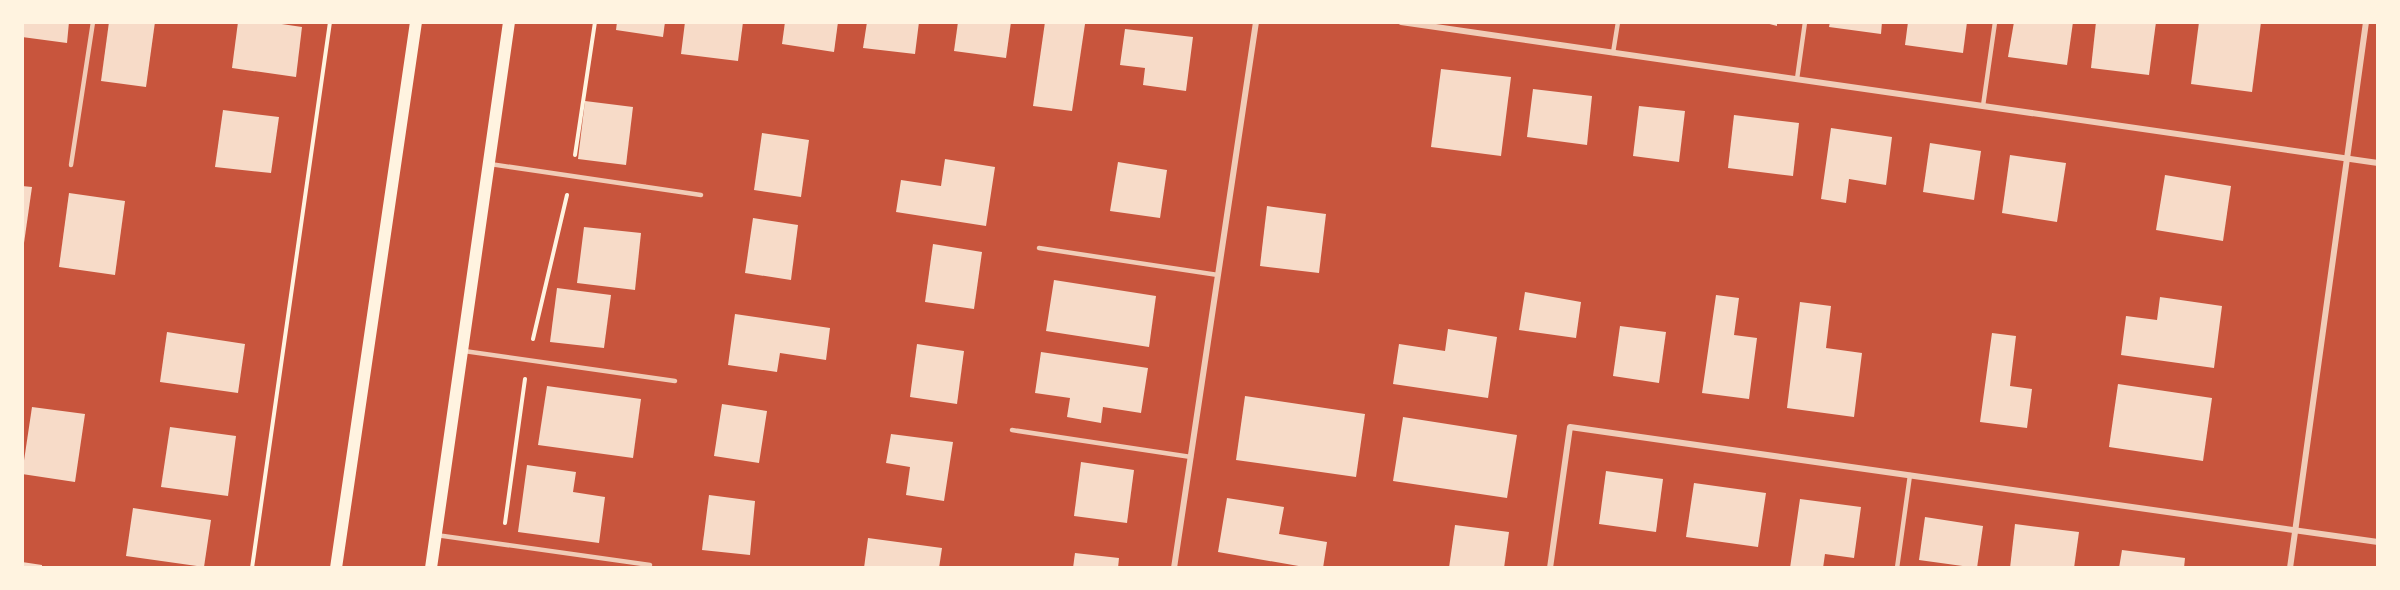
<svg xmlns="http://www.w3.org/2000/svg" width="2400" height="590" font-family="'Source Sans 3',sans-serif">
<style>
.building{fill:#f7dbc8}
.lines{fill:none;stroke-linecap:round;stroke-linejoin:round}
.path{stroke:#fff3e0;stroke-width:4}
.service{stroke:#f1ccb7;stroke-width:4.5}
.minor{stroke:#f1ccb7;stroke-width:6}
.secondary{stroke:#fff3e0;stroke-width:12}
</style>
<rect width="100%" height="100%" fill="#c8553d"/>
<g class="building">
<polygon points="22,22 69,22 67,43 22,37"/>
<polygon points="109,22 155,22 146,87 101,81"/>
<polygon points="238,22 268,22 302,27 296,77 232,68"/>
<polygon points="617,22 665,22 663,37 616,30"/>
<polygon points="685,22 743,22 738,61 681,54"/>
<polygon points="785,22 838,22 834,52 782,44"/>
<polygon points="867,22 919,22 915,54 863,48"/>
<polygon points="958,22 1011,22 1006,58 954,51"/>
<polygon points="1045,22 1085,24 1072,111 1033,106"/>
<polygon points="1762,22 1777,22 1777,26"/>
<polygon points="1830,22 1882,22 1881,34 1829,27"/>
<polygon points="1908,22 1967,22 1963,53 1905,45"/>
<polygon points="2014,22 2073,22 2067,65 2008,57"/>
<polygon points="2096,22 2156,22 2149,75 2091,68"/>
<polygon points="2199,22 2261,22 2252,92 2191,84"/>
<polygon points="1125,29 1193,37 1186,91 1143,85 1145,68 1120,65"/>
<polygon points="1441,69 1511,77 1501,156 1431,147"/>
<polygon points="1533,89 1592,96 1587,145 1527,137"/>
<polygon points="585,101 633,107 626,165 578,159"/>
<polygon points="1639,106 1685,111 1679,162 1633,156"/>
<polygon points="223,110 279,117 271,173 215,167"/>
<polygon points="1734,115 1799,123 1793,176 1728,168"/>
<polygon points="1831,128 1892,137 1886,185 1849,179 1846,203 1821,199"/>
<polygon points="762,133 809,140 801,197 754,190"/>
<polygon points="1930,143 1981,151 1974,200 1923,192"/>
<polygon points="2010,155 2066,163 2057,222 2002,213"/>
<polygon points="945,159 995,167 986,226 896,212 901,180 941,186"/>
<polygon points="1118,162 1167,170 1160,218 1110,211"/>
<polygon points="2165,175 2231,186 2223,241 2156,230"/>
<polygon points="22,186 32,187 24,243 22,243"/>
<polygon points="69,193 125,201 115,275 59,267"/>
<polygon points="1267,206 1326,214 1319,273 1260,266"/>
<polygon points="753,218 798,225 791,280 745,273"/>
<polygon points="584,227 641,233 635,290 577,283"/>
<polygon points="933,244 982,252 974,309 925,302"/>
<polygon points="1054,280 1156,296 1149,347 1046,331"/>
<polygon points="557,288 611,295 604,348 550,342"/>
<polygon points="1525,292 1581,302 1576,338 1519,330"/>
<polygon points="1716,295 1739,298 1734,335 1757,338 1749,399 1702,393"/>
<polygon points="2160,297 2222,306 2214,368 2121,355 2126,316 2157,320"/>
<polygon points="1800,302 1831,306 1826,348 1862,353 1854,417 1787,408"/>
<polygon points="735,314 830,328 826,360 780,353 777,372 728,365"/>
<polygon points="1620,326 1666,332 1659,383 1613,376"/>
<polygon points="1448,329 1497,337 1488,398 1393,384 1399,344 1445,351"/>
<polygon points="167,332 245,344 238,393 160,382"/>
<polygon points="1992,333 2016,336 2010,386 2032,389 2027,428 1980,422"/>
<polygon points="917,344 964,351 957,404 910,397"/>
<polygon points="1041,352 1148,368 1141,413 1103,407 1101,423 1067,417 1070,398 1035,393"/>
<polygon points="2118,384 2212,398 2203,461 2109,447"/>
<polygon points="547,386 641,399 633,458 538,445"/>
<polygon points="1245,396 1365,414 1356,477 1236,460"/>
<polygon points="722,404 767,411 759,463 714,456"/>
<polygon points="32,407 85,414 75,482 22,474"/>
<polygon points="1403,417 1517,435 1507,498 1393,481"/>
<polygon points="170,427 236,436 228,496 161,487"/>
<polygon points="891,434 953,442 944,501 906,495 910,467 886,463"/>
<polygon points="1081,462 1134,470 1127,523 1074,516"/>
<polygon points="527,465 576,472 573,492 605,497 599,543 518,532"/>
<polygon points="1606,471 1663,479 1656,532 1599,524"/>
<polygon points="1694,483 1766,493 1758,547 1686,537"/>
<polygon points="709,495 755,501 750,555 702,550"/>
<polygon points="1227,498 1284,507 1279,534 1327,542 1323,568 1310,568 1218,552"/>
<polygon points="1800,499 1861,507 1854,558 1825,554 1823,568 1790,568"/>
<polygon points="133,508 211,520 204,567 126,556"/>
<polygon points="1925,517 1983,526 1977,568 1919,560"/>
<polygon points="2015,524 2079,532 2074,568 2010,568"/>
<polygon points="1455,525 1509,532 1504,568 1449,568"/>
<polygon points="868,538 942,548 939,568 864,568"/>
<polygon points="2122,550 2185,558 2184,568 2119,568"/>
<polygon points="1075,553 1119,558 1118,568 1073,568"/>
<polygon points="22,562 42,565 42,568 22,568"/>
</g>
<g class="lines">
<g class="path">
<polyline points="575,155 595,22"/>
<polyline points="533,339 567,195"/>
<polyline points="505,523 525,379"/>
<polyline points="252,568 330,22"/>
</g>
<g class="service">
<polyline points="1613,53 1618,22"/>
<polyline points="1797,79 1805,22"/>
<polyline points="1983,106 1995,22"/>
<polyline points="490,164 701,195"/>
<polyline points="71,165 93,22"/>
<polyline points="1039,248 1218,275"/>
<polyline points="464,351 675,381"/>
<polyline points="1012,430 1191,457"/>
<polyline points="436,535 650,565"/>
<polyline points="1897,568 1910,475"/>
</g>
<g class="minor">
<polyline points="1401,22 2378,163"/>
<polyline points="1174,568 1256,22"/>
<polyline points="1550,568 1570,427 2378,542"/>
<polyline points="2290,568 2366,22"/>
</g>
<g class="secondary">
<polyline points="336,568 416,22"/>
<polyline points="431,568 509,22"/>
</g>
</g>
<rect width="2400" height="590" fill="none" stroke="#fff3e0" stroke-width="48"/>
</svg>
